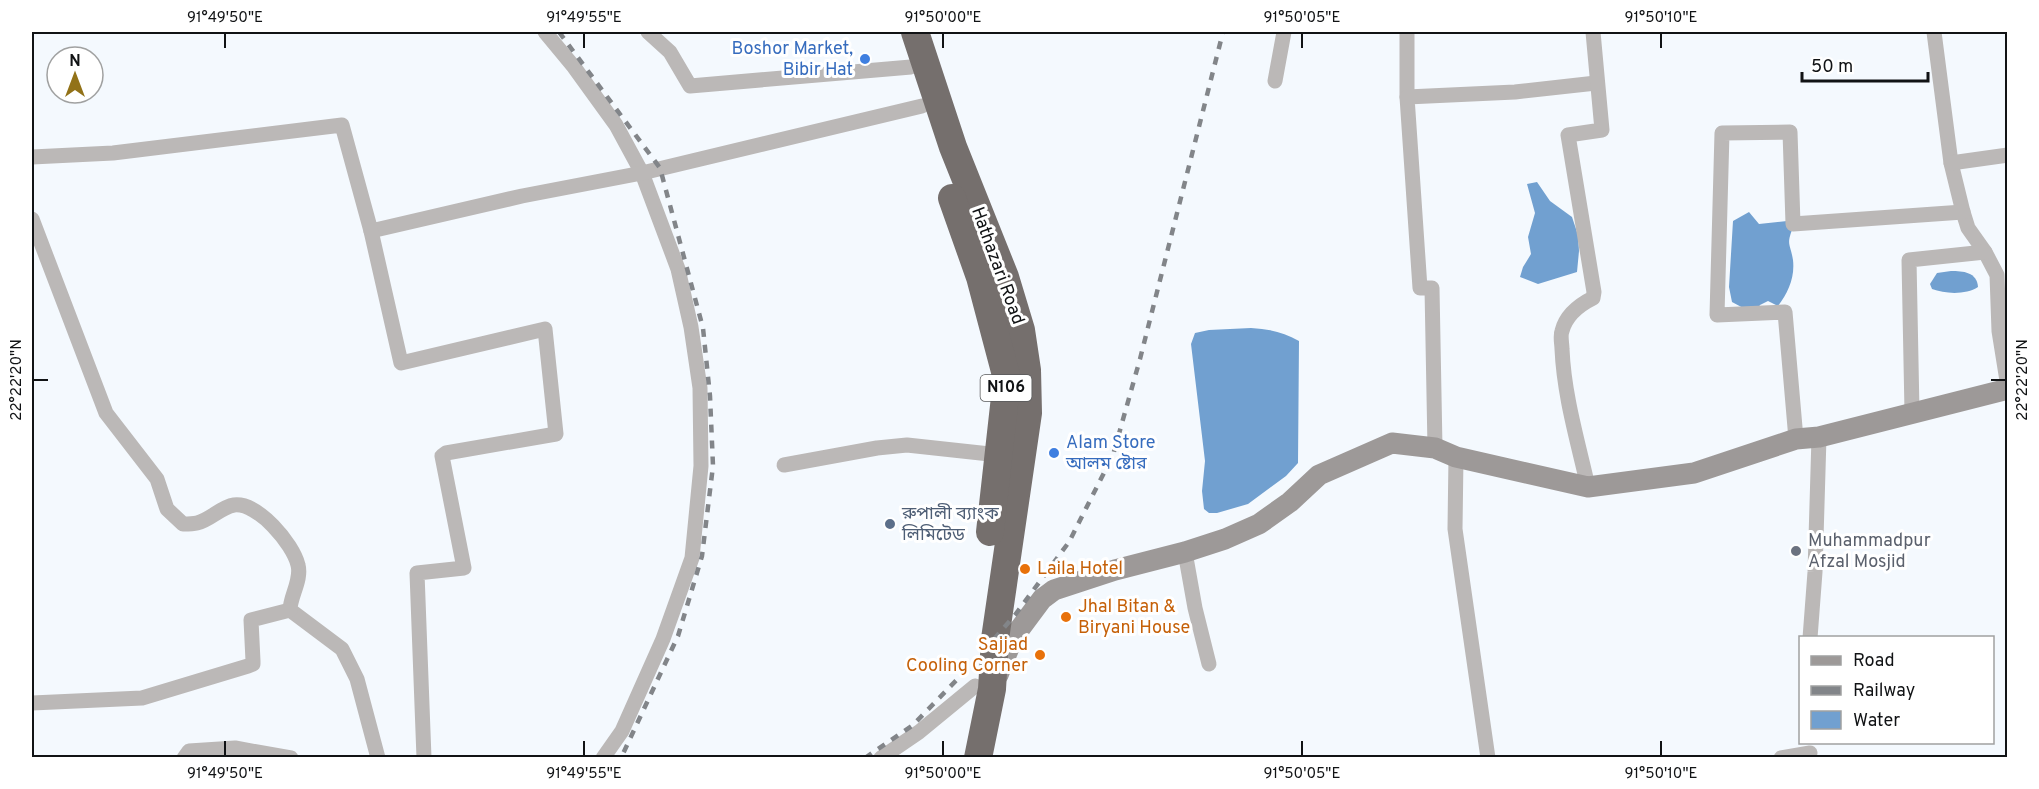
<svg xmlns="http://www.w3.org/2000/svg" width="2039" height="789" font-family="Overpass,'Noto Sans Bengali',sans-serif">
<style>
.water{fill:#71a0d0}
.lines{fill:none;stroke-linecap:round;stroke-linejoin:round}
.street{stroke:#bbb8b7;stroke-width:15}
.secondary{stroke:#9d9998;stroke-width:21}
.highway{stroke:#756f6d;stroke-width:28}
.rail{stroke:#828589;stroke-width:4.5;stroke-dasharray:8 8;stroke-linecap:butt}
.ticks{fill:none;stroke:#111315;stroke-width:2}
.shop-dot{fill:#3f7fe0;stroke:#fff;stroke-width:2}
.service-dot{fill:#5c6f8a;stroke:#fff;stroke-width:2}
.worship-dot{fill:#6b7280;stroke:#fff;stroke-width:2}
.food-dot{fill:#e8710a;stroke:#fff;stroke-width:2}
.labels{text-anchor:middle;dominant-baseline:central;stroke-width:6;stroke-linejoin:round;paint-order:stroke}
.shield{fill:#fff;stroke:#585a5b;stroke-width:1.5}
.shield-label{font-size:16px;font-weight:bold;fill:#111315}
.shop-label{font-size:18px;fill:#366cbe;stroke:#fff;text-anchor:end}
.street-label{font-size:18px;fill:#111315;stroke:#fff}
.service-label{font-size:18px;fill:#4e5e75;stroke:#fff;text-anchor:start}
.worship-label{font-size:18px;fill:#5b616d;stroke:#fff;text-anchor:start}
.food-label{font-size:18px;fill:#c56008;stroke:#fff;text-anchor:start}
.neatline{fill:none;stroke:#111315;stroke-width:2}
.ticks-label{font-size:15px;text-anchor:middle;fill:#111315}
</style>
<rect width="100%" height="100%" fill="#f4f9fe"/>
<g class="water">
<polygon points="1537,182 1550,201 1572,217 1578,235 1579,251 1577,272 1538,284 1520,277 1523,267 1531,254 1528,237 1535,213 1527,184"/>
<path d="M1749 212 1759 224 1787 221 1793 227C1786 246 1790 242 1793 260 1795 278 1788 293 1778 306L1768 301 1760 305 1757 310H1747L1732 302 1729 287 1733 221Z"/>
<path d="M1951 271C1963 271 1977 272 1978 287 1966 295 1945 294 1932 289L1930 284 1937 273Z"/>
<path d="M1251 328C1269 329 1283 332 1299 341L1298 463 1286 476 1248 504 1217 513H1209L1204 509 1202 491 1205 461 1191 344 1195 333 1209 330Z"/>
</g>
<g class="lines">
<g class="street">
<polyline points="545,32 574,67 616,125 642,173 678,269 691,327 700,388 701,466 692,558 663,639 622,731 603,758"/>
<polyline points="648,32 670,52 690,86 911,67"/>
<polyline points="1407,32 1407,97"/>
<polyline points="1934,32 1951,163 1963,212 1968,228 1985,252 1997,275 1999,331 2008,387"/>
<polyline points="1275,81 1284,32"/>
<polyline points="32,157 113,153 342,125 371,231 522,196 642,173 922,106"/>
<polyline points="1951,163 2008,155"/>
<path d="M32 219 106 413 157 479 167 509 183 524C188 524 193 524 197 523 210 520 221 507 234 505 258 502 293 544 298 565 302 580 290 596 290 610L342 649 357 679 378 758"/>
<polyline points="371,231 401,363 545,329 556,434 446,453 442,456 464,568 417,573 424,758"/>
<polyline points="1912,412 1909,260 1985,252"/>
<polyline points="1796,439 1785,312 1717,315 1722,133 1790,132 1793,224 1963,212"/>
<polyline points="1435,448 1432,288 1420,288 1407,97 1515,92 1596,83"/>
<polyline points="1456,457 1455,529 1488,758"/>
<polyline points="784,465 877,448 907,445 999,455"/>
<path d="M1588 487C1578 442 1564 396 1562 349 1562 344 1560 336 1562 331 1566 315 1579 305 1593 298L1594 292 1568 135 1602 130 1593 32"/>
<polyline points="1185,552 1195,608 1209,664"/>
<polyline points="1810,638 1815,572 1819,437"/>
<polyline points="32,703 142,698 248,666 253,664 253,661 251,620 290,610"/>
<polyline points="184,758 189,751 235,748 291,758"/>
<polyline points="881,758 919,732 975,686"/>
<polyline points="1781,758 1810,753"/>
</g>
<polyline class="secondary" points="998,675 1013,638 1042,599 1054,590 1115,570 1185,552 1225,539 1259,524 1290,502 1319,475 1392,443 1435,448 1456,457 1588,487 1694,473 1796,439 1819,437 2008,389"/>
<g class="highway">
<polyline points="915,32 953,147 1005,277 1021,330 1027,370 1028,413 995,639 992,689 978,758"/>
<polyline points="952,198 980,277 1007,379 990,532"/>
</g>
<g class="rail">
<polyline points="559,32 660,168 703,328 710,396 713,466 702,556 678,636 621,758"/>
<polyline points="865,758 913,725 975,661 1015,615 1069,542 1113,455 1140,359 1223,32"/>
</g>
</g>
<path class="ticks" d="M225 33V48M584 33V48M943 33V48M1302 33V48M1661 33V48M33 380H48M1991 380H2006M225 741V756M584 741V756M943 741V756M1302 741V756M1661 741V756"/>
<g class="shop-dot">
<circle cx="865" cy="59" r="6"/>
<circle cx="1054" cy="453" r="6"/>
</g>
<circle class="service-dot" cx="890" cy="524" r="6"/>
<circle class="worship-dot" cx="1796" cy="551" r="6"/>
<g class="food-dot">
<circle cx="1025" cy="569" r="6"/>
<circle cx="1066" cy="617" r="6"/>
<circle cx="1040" cy="655" r="6"/>
</g>
<g class="labels">
<rect class="shield" x="980.5" y="375" width="51" height="26" rx="4.5"/>
<g class="shield-label">
<text x="1006" y="388">N106</text>
</g>
<g class="shop-label">
<text x="853" y="49">Boshor Market,<tspan x="853" dy="21">Bibir Hat</tspan></text>
<text x="1066" y="443" text-anchor="start">Alam Store<tspan x="1066" dy="21">আলম ষ্টোর</tspan></text>
</g>
<g class="street-label">
<text transform="translate(997 266) rotate(70)">Hathazari Road</text>
</g>
<g class="service-label">
<text x="902" y="514">রুপালী ব্যাংক<tspan x="902" dy="21">লিমিটেড</tspan></text>
</g>
<g class="worship-label">
<text x="1808" y="541">Muhammadpur<tspan x="1808" dy="21">Afzal Mosjid</tspan></text>
</g>
<g class="food-label">
<text x="1037" y="569">Laila Hotel</text>
<text x="1078" y="607">Jhal Bitan &amp;<tspan x="1078" dy="21">Biryani House</tspan></text>
<text x="1028" y="645" text-anchor="end">Sajjad<tspan x="1028" dy="21">Cooling Corner</tspan></text>
</g>
</g>
<rect width="2039" height="789" fill="none" stroke="#ffffff" stroke-width="66"/>
<rect x="1799" y="636" width="195" height="108" fill="#ffffff" stroke="#a0a1a1" stroke-width="1.5"/>
<rect x="1811" y="656" width="30" height="9" fill="#9d9998" stroke="#a0a1a1" stroke-width="1.5"/>
<text x="1853" y="666" font-size="18" fill="#111315">Road</text>
<rect x="1811" y="686" width="30" height="9" fill="#828589" stroke="#a0a1a1" stroke-width="1.5"/>
<text x="1853" y="696" font-size="18" fill="#111315">Railway</text>
<rect x="1811" y="711" width="30" height="18" fill="#71a0d0" stroke="#a0a1a1" stroke-width="1.5"/>
<text x="1853" y="726" font-size="18" fill="#111315">Water</text>
<g transform="translate(75 75)"><circle r="28" fill="#ffffff" stroke="#a0a1a1" stroke-width="1.5"/>
<path d="M0-4.5L10 22L0 15L-10 22Z" fill="#927218"/>
<text y="-9" font-size="16" font-weight="bold" text-anchor="middle" fill="#111315">N</text>
</g>
<path d="M1802 72v9h126v-9" fill="none" stroke="#111315" stroke-width="3"/>
<text x="1811" y="72" font-size="18" fill="#111315" stroke="#ffffff" stroke-width="4.5" paint-order="stroke">50 m</text>
<rect x="33" y="33" width="1973" height="723" class="neatline"/>
<g class="ticks-label">
<text x="225" y="22">91°49'50"E</text>
<text x="584" y="22">91°49'55"E</text>
<text x="943" y="22">91°50'00"E</text>
<text x="1302" y="22">91°50'05"E</text>
<text x="1661" y="22">91°50'10"E</text>
<text transform="translate(16 380) rotate(-90)" y="5">22°22'20"N</text>
<text transform="translate(2022 380) rotate(-90)" y="5">22°22'20"N</text>
<text x="225" y="778">91°49'50"E</text>
<text x="584" y="778">91°49'55"E</text>
<text x="943" y="778">91°50'00"E</text>
<text x="1302" y="778">91°50'05"E</text>
<text x="1661" y="778">91°50'10"E</text>
</g>
</svg>
